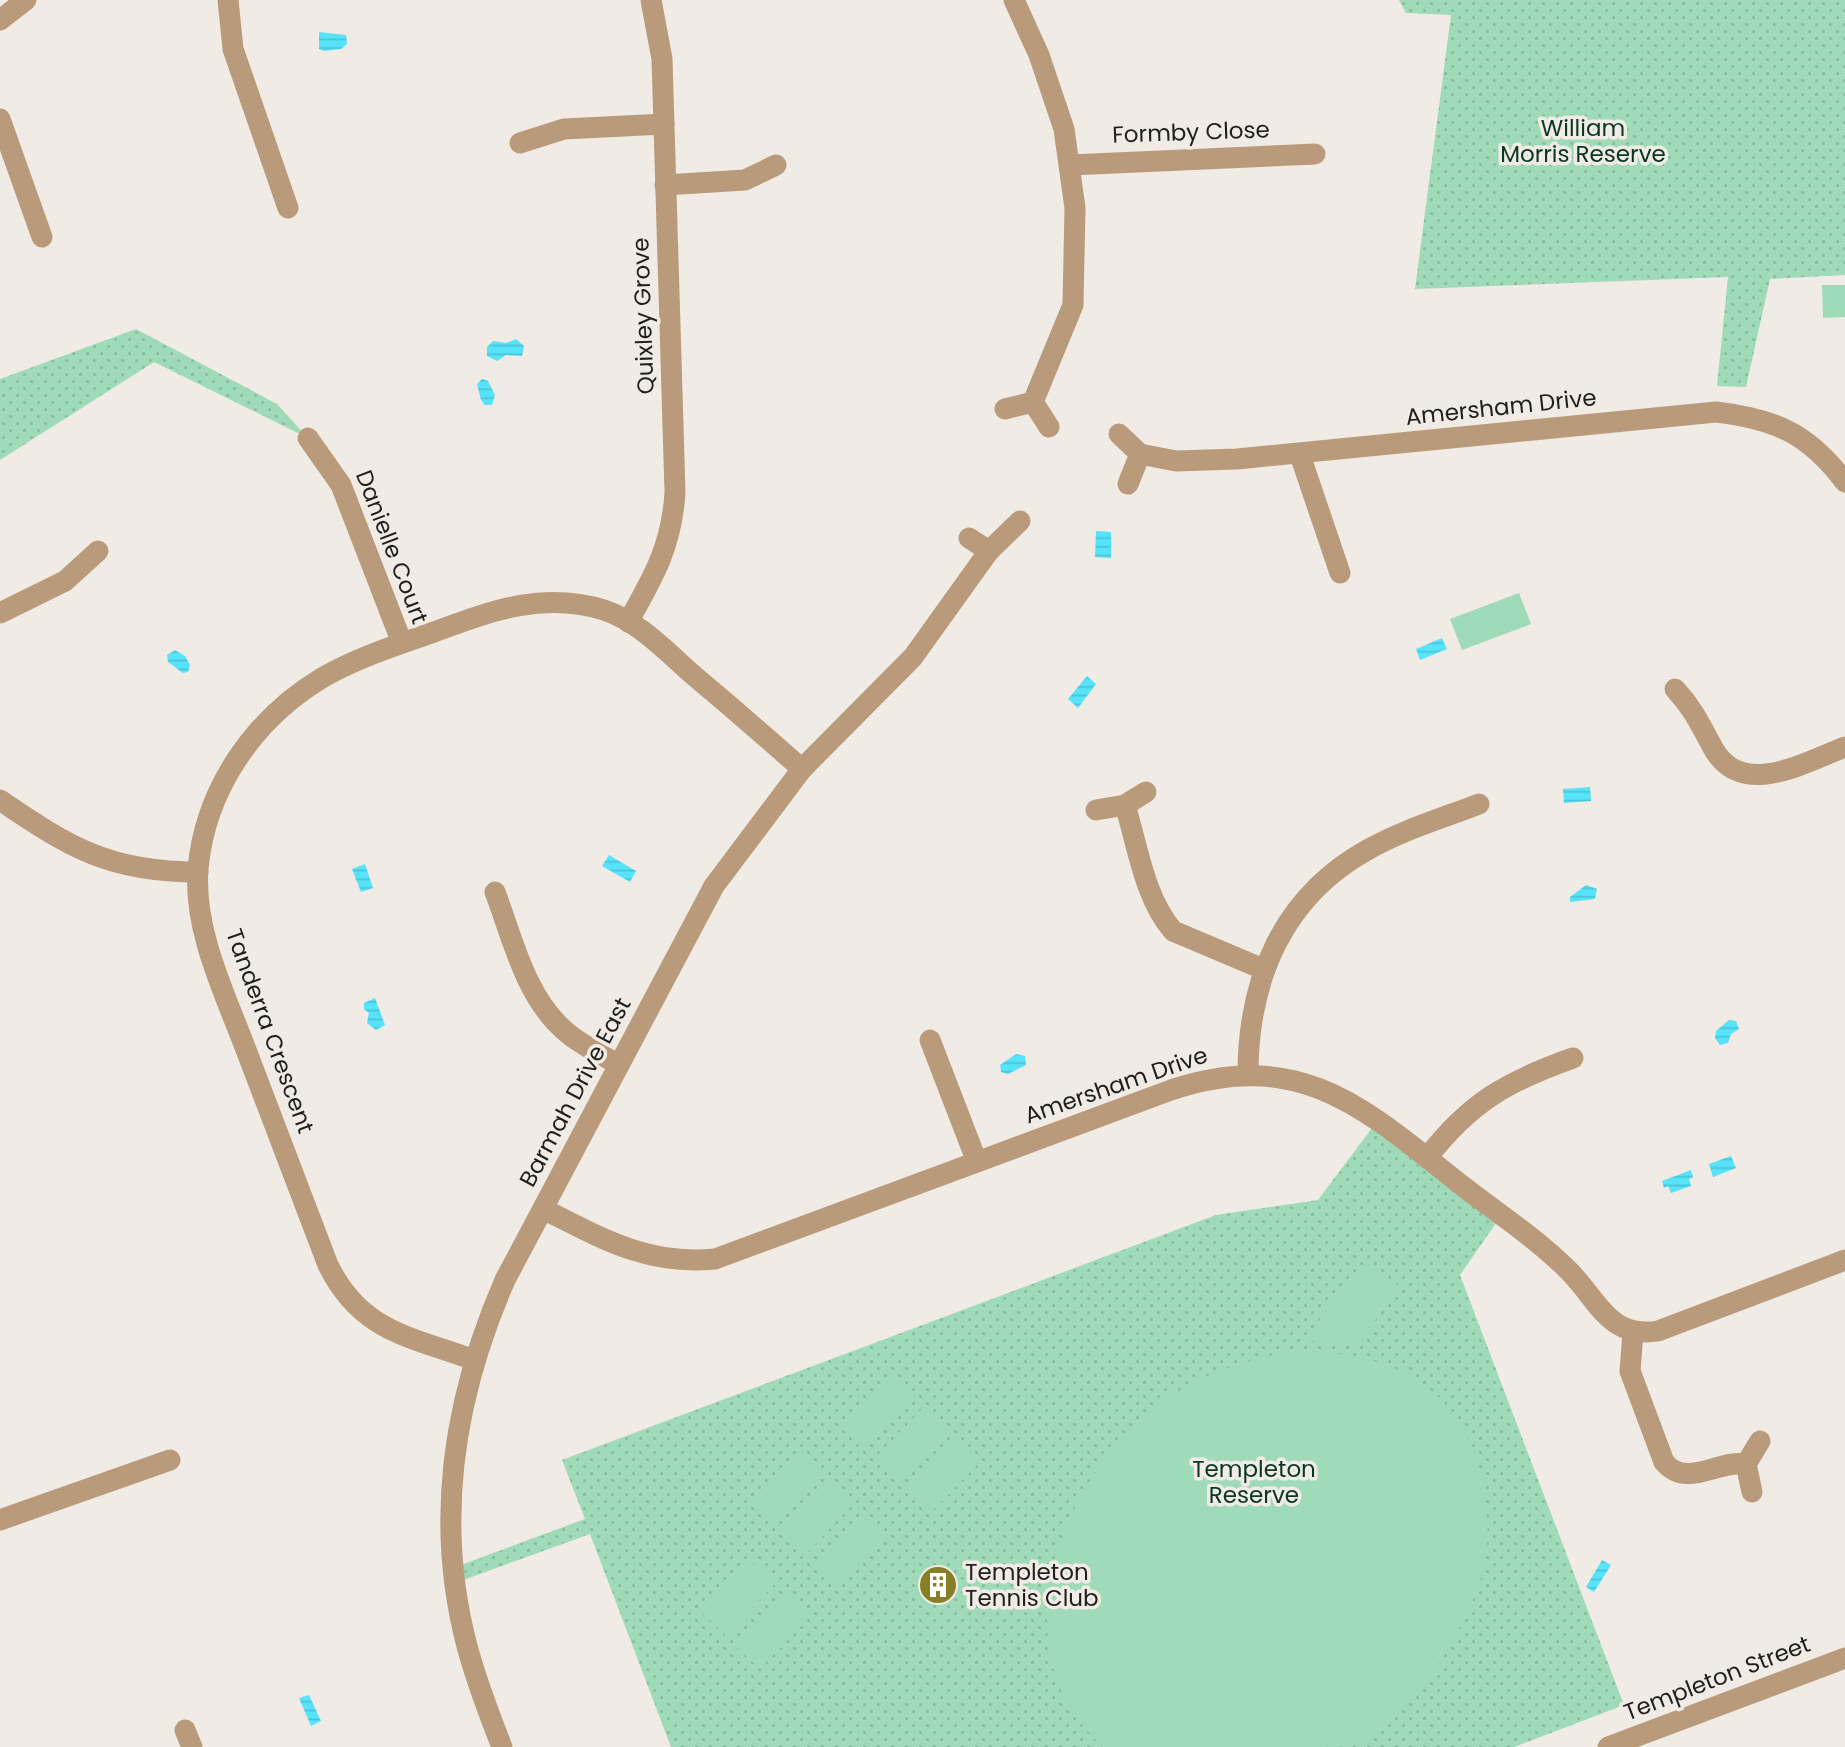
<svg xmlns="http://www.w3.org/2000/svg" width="1845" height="1747" font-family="Poppins,sans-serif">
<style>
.park{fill:url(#park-dots)}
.pitch{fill:#9fdbb9}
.water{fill:url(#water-rules)}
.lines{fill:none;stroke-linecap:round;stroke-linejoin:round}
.minor{stroke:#b99b7c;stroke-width:21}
.labels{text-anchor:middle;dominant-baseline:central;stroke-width:7;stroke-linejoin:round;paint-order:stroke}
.park-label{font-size:23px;fill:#093723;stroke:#f0ebe4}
.street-label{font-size:23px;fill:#211f1d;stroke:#f0ebe4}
.poi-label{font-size:23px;fill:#211f1d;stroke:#f0ebe4;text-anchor:start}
</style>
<defs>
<pattern id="park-dots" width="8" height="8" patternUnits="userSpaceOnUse" patternTransform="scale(1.75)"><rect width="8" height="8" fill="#9fdbb9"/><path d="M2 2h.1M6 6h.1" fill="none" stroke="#89bc9f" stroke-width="1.8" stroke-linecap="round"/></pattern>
<pattern id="water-rules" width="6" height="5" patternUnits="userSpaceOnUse" patternTransform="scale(1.75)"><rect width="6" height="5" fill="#57e4fa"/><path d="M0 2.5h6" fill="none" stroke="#4bc3d6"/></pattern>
</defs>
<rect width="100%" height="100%" fill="#f0ebe4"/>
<g class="park">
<polygon points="1399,0 1845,0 1845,275 1770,279 1746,387 1717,386 1728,277 1415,289 1451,15 1406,13"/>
<polygon points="136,329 277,404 308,438 154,362 0,460 0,379"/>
<polygon points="1378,1120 1501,1216 1460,1275 1624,1705 1514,1747 671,1747 590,1534 455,1583 453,1568 585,1519 562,1460 1216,1215 1318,1200"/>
</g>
<g class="pitch">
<polygon points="1822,285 1845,285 1845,317 1823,318"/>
<polygon points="1519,593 1531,624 1462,650 1450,619"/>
<polygon points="1367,1261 1401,1288 1355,1345 1303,1340"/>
<path d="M1302 1350C1338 1353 1378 1357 1410 1375 1473 1411 1496 1494 1485 1562 1479 1594 1461 1626 1445 1654 1430 1682 1382 1736 1352 1746 1336 1747 1310 1747 1293 1747 1230 1747 1166 1747 1102 1747 1083 1727 1064 1704 1056 1677 1023 1573 1087 1453 1172 1395 1211 1370 1257 1357 1302 1350Z"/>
<polygon points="890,1376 914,1399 864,1450 841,1428"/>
<polygon points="923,1408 947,1431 898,1482 874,1459"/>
<polygon points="956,1439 980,1462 931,1513 907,1490"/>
<polygon points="799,1450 822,1473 774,1524 750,1502"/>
<polygon points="831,1480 854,1503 805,1555 782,1532"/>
<polygon points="864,1512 887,1535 838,1586 814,1564"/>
<polygon points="751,1562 775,1584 726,1636 702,1613"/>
<polygon points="785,1595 809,1618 760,1669 736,1647"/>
</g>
<g class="water">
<polygon points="319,32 346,35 347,44 341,49 324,51 319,49"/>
<polygon points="516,339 524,346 522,356 506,355 497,361 487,356 487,347 493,341 506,343"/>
<polygon points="482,379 488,381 495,395 492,405 485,405 481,400 477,384"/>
<polygon points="1096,531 1111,532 1111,558 1095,557"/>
<polygon points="1442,638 1447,649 1420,660 1416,649"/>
<polygon points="175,650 185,656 190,665 188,672 183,673 168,662 167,655"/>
<polygon points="1087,676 1096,684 1078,708 1068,699"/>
<polygon points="1590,787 1591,801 1564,803 1563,789"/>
<polygon points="609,855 636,871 630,882 602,866"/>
<polygon points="365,864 373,888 361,892 352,869"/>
<polygon points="1586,885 1597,889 1595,899 1570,902 1570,897"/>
<polygon points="375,998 385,1025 376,1030 367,1023 369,1013 364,1009 364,1003"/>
<polygon points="1729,1020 1736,1021 1739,1029 1731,1034 1728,1043 1720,1045 1715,1038 1716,1031"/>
<polygon points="1016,1054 1025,1056 1026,1065 1008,1074 1001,1072 1000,1065"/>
<polygon points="1731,1156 1736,1168 1713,1177 1709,1164"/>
<polygon points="1691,1170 1693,1177 1689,1179 1691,1186 1671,1193 1668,1186 1664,1188 1662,1181"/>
<polygon points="1602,1560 1611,1565 1594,1592 1586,1587"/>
<polygon points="309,1695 321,1721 311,1726 299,1698"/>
</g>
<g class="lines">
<g class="minor">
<polyline points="228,0 233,49 288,208"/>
<polyline points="1014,0 1039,55 1064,129 1075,208 1073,305 1033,402"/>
<polyline points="0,20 26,0"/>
<polyline points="0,119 42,237"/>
<polyline points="520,143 564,129 664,124"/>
<polyline points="1070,165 1315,154"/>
<polyline points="665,185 745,180 776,165"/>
<polyline points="1005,409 1033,402 1049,427"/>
<polyline points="1119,434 1140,454 1128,484"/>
<polyline points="308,438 341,485 402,643"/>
<path d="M1140 454 1176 461 1237 459 1716 412C1775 419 1808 433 1845 482"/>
<polyline points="1300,455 1340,573"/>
<polyline points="969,538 989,551 1020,521"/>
<polyline points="0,613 65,581 98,551"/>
<path d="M628 622C654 576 672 545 675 492L662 59 651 0"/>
<path d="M1675 689C1693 708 1701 726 1713 748 1742 800 1805 762 1845 747"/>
<path d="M0 800C70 848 110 872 198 872"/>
<path d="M1125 805C1138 847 1144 897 1173 931L1263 969"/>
<polyline points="1096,810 1125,805 1146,792"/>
<path d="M495 892C513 939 525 996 564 1030 580 1045 601 1054 619 1065"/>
<polyline points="930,1040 977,1162"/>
<path d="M1248 1074C1248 979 1283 896 1369 849 1403 830 1443 818 1479 804"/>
<path d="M1427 1158C1470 1102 1508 1081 1573 1058"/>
<path d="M543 1209C601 1238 648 1266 715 1259L1171 1090C1301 1047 1364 1108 1460 1184 1496 1212 1536 1238 1568 1270 1598 1299 1608 1339 1658 1331L1845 1260"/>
<path d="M1633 1332 1630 1371 1664 1462C1687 1489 1716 1460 1746 1464"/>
<path d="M474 1360C409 1336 361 1332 328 1265 301 1195 275 1125 248 1055 227 998 193 932 198 869 205 789 254 719 322 678 356 658 397 645 434 632 491 611 543 591 604 610 638 621 666 651 692 674 729 705 766 737 802 769"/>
<polyline points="1752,1492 1746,1464 1760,1441"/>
<polyline points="0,1520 170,1460"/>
<polyline points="185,1730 192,1747"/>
<path d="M502 1747C489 1714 476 1680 467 1646 434 1521 454 1397 505 1280L714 886 802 769 913 657 989 551"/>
<polyline points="1608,1747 1845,1658"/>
</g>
</g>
<defs>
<symbol id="building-disc" viewBox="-11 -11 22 22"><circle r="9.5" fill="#877f26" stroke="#f0ebe4"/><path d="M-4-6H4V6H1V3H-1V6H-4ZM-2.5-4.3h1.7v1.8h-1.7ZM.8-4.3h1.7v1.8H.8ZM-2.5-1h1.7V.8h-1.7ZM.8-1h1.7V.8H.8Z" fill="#fff"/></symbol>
</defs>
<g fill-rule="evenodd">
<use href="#building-disc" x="916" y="1563" width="44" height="44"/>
</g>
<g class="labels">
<g class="park-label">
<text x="1583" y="128">William<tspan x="1583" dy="26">Morris Reserve</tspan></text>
<text x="1254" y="1469">Templeton<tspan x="1254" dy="26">Reserve</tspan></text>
</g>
<g class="street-label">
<text transform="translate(1191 132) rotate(-2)">Formby Close</text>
<text transform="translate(643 316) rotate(-92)">Quixley Grove</text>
<text transform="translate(1501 407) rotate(-6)">Amersham Drive</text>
<text transform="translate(392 547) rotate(69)">Danielle Court</text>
<text transform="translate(270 1031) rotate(70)">Tanderra Crescent</text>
<text transform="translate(1116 1085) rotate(-19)">Amersham Drive</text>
<text transform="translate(575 1092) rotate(-62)">Barmah Drive East</text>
<text transform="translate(1717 1678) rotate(-21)">Templeton Street</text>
</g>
<g class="poi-label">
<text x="965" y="1572">Templeton<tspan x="965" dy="26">Tennis Club</tspan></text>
</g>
</g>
</svg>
